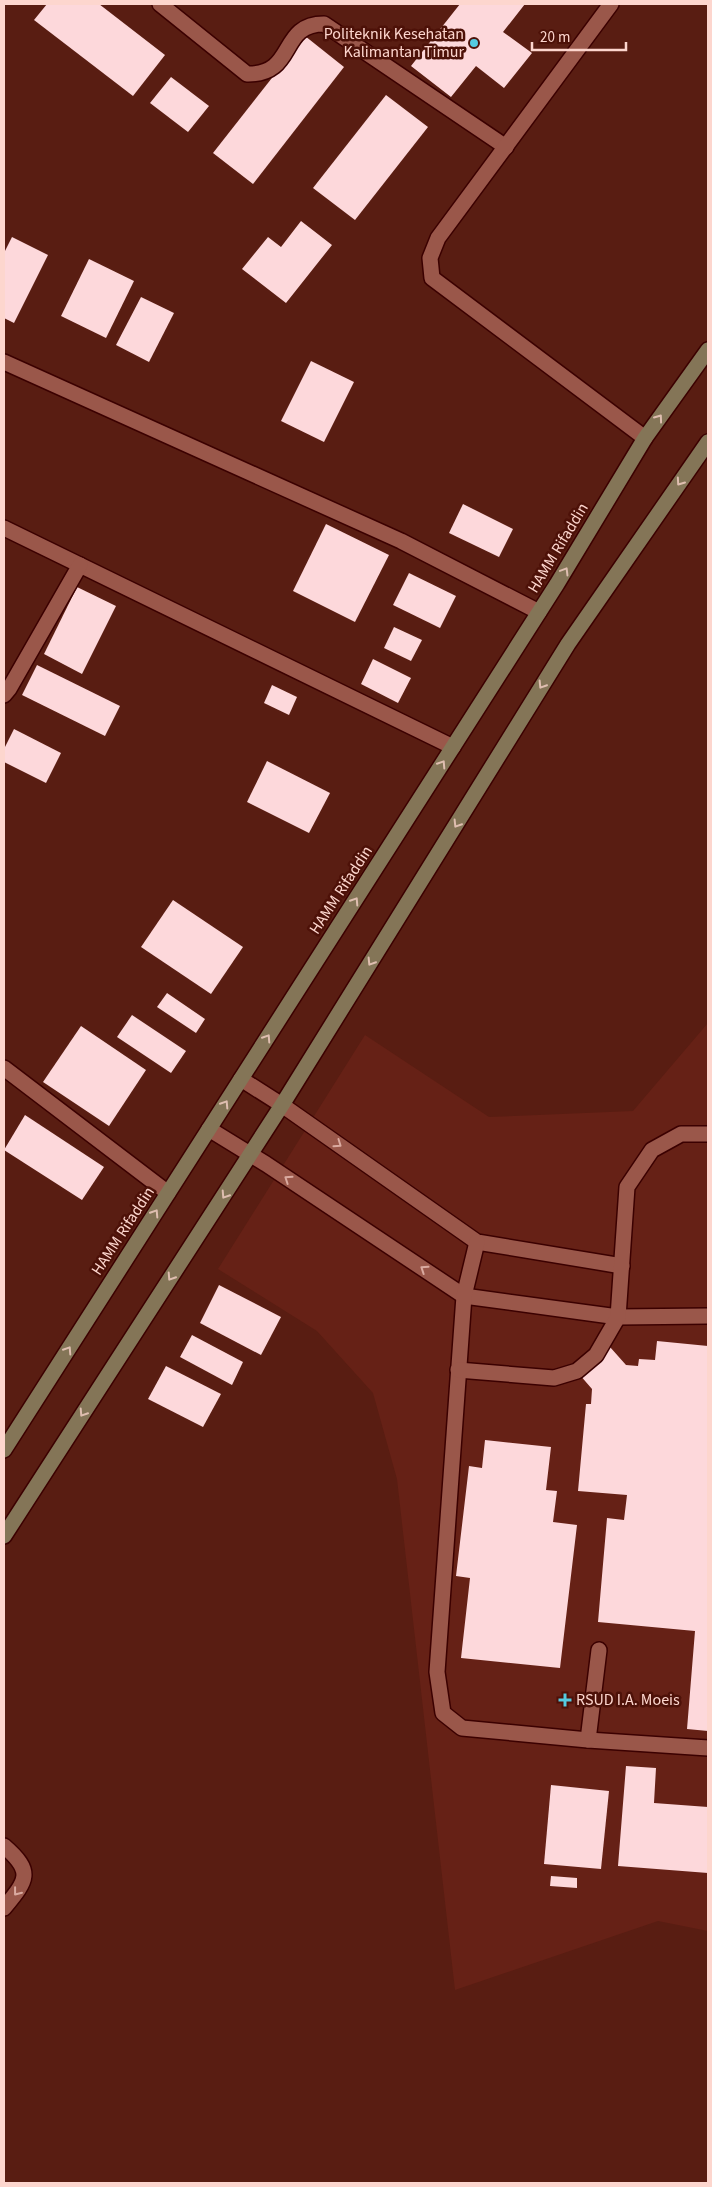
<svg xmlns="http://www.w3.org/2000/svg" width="712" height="2187" font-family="'Source Sans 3',sans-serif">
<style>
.built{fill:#662116}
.building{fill:#fdd8db}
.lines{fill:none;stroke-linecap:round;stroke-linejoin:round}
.lane-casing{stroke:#3b0000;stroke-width:18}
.street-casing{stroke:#3b0000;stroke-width:18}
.secondary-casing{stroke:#3b0000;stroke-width:18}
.lane{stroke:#9a574a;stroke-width:15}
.street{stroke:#9a574a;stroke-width:15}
.secondary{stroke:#847557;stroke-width:15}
.oneway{stroke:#dfbeb0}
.oneway2{stroke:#daaaa0}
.poi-dot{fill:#55cae0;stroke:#4d1108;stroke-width:2}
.labels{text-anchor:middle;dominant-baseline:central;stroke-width:5;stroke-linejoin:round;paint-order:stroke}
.poi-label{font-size:16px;fill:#fdd6ce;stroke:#4d1108;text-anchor:end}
.street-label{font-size:16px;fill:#fdd6ce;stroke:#4d1108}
</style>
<rect width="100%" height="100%" fill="#591d12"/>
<polygon class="built" points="708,1023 708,1931 658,1921 455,1990 397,1479 373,1393 317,1331 218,1269 365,1035 489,1117 633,1111"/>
<g class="building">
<polygon points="47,4 99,4 165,55 133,96 34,20"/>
<polygon points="460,4 525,4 503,32 532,53 504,88 476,66 451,97 411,66"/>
<polygon points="305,36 344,67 253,184 213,153"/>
<polygon points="171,77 209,106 188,132 150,103"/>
<polygon points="386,95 428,127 355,220 313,188"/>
<polygon points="301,221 332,245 286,303 242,269 268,237 281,247"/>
<polygon points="12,237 48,255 14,323 4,318 4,253"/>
<polygon points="89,259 134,281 106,338 61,316"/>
<polygon points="141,297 174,313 149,362 116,345"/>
<polygon points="311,361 354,382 324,442 281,421"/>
<polygon points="463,504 513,529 499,557 449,533"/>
<polygon points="326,524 389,555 355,622 293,591"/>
<polygon points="409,573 456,596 440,628 393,605"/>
<polygon points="77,587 116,606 82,674 44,654"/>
<polygon points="394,627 422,640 411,661 384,648"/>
<polygon points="373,659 411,678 398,703 361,684"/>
<polygon points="37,665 120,706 105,736 22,695"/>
<polygon points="272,685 297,697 289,715 264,703"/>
<polygon points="14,729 61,753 46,783 4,762 4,749"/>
<polygon points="267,761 330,793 309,833 247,802"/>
<polygon points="173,900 243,947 211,994 141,947"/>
<polygon points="167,993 205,1019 196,1033 157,1007"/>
<polygon points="132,1015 186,1051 171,1073 117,1037"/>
<polygon points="81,1026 146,1070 109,1126 43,1082"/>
<polygon points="25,1115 104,1167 82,1200 4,1150"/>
<polygon points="219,1285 281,1317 261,1355 200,1323"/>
<polygon points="192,1335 243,1362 232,1385 180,1357"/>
<polygon points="657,1341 708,1346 708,1731 687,1729 695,1631 598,1622 607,1518 624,1520 627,1495 578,1491 586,1404 591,1404 592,1389 579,1374 610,1347 626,1365 638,1366 639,1359 655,1360"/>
<polygon points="166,1366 221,1394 203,1427 148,1399"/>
<polygon points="485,1440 551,1447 546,1490 557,1491 553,1522 577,1525 560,1668 461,1658 470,1578 456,1576 469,1466 482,1468"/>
<polygon points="626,1766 656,1768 654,1803 708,1807 708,1873 618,1866"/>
<polygon points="551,1785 609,1791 601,1869 544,1864"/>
<polygon points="551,1876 577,1878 577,1888 550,1886"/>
</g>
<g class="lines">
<defs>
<g id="lane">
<polyline points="4,1068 168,1193"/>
<polyline points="241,1079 282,1105 477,1242 622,1266"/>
<polyline points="209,1129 266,1164 464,1296 618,1317 708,1316"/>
<polyline points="477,1242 464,1296 437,1672 443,1713 462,1728 588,1740 708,1748"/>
<polyline points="458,1370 554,1378 577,1371 596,1355 618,1317 627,1187 652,1150 681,1134 708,1134"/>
<polyline points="588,1740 599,1650"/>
<path d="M4 1846C34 1872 27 1880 4 1908"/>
</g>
<g id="street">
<path d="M160 4 247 74C297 75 278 24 324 24L506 147"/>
<polyline points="611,4 438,238 430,258 432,278 645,438"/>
<polyline points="4,362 401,541 539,612"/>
<polyline points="4,528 453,747"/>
<polyline points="4,695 9,689 80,565"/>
</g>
<g id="secondary">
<polyline points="4,1450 557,584 645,438 708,350"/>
<polyline points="4,1536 282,1105 568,644 708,442"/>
</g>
</defs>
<use href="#lane" class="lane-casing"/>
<use href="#street" class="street-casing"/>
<use href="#secondary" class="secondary-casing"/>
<use href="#lane" class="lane"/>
<use href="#street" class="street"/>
<use href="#secondary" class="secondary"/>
</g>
<defs><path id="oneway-chevron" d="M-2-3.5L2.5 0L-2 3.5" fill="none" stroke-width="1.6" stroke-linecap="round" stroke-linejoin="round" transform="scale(1.25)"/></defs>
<g class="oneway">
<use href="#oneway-chevron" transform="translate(659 418) rotate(-54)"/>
<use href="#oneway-chevron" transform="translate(680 482) rotate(125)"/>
<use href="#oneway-chevron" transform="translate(565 571) rotate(-59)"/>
<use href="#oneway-chevron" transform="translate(542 685) rotate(122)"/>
<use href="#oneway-chevron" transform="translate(442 764) rotate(-57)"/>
<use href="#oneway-chevron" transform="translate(457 824) rotate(122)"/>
<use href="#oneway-chevron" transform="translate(355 901) rotate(-57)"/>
<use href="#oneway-chevron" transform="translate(371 962) rotate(122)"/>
<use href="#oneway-chevron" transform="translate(267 1038) rotate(-57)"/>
<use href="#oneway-chevron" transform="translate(225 1104) rotate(-57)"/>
<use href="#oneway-chevron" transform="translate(225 1195) rotate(123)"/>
<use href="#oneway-chevron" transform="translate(155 1213) rotate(-57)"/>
<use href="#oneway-chevron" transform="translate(171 1277) rotate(123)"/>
<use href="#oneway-chevron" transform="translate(68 1350) rotate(-57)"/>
<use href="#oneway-chevron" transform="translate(83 1413) rotate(123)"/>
</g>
<g class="oneway2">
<use href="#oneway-chevron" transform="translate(338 1144) rotate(35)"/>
<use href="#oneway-chevron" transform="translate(288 1179) rotate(-146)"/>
<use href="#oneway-chevron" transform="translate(424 1269) rotate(-146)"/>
<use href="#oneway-chevron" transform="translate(17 1892) rotate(128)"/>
</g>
<g class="poi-dot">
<circle cx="474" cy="43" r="5"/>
<path d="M562.5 1692.5h5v5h5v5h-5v5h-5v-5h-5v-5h5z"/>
</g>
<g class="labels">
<g class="poi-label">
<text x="464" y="34">Politeknik Kesehatan<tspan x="464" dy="18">Kalimantan Timur</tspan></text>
<text x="576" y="1700" text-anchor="start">RSUD I.A. Moeis</text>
</g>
<g class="street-label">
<text transform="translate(558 548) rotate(-59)">HAMM Rifaddin</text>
<text transform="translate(341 890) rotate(-57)">HAMM Rifaddin</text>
<text transform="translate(123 1231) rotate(-57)">HAMM Rifaddin</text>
</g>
</g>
<rect width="712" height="2187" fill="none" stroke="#fdd6ce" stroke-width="10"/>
<path d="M532 42v8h94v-8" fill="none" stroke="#fdd6ce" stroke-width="2.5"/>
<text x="540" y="42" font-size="15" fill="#fdd6ce" stroke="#4d1108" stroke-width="4" paint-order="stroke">20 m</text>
</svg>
